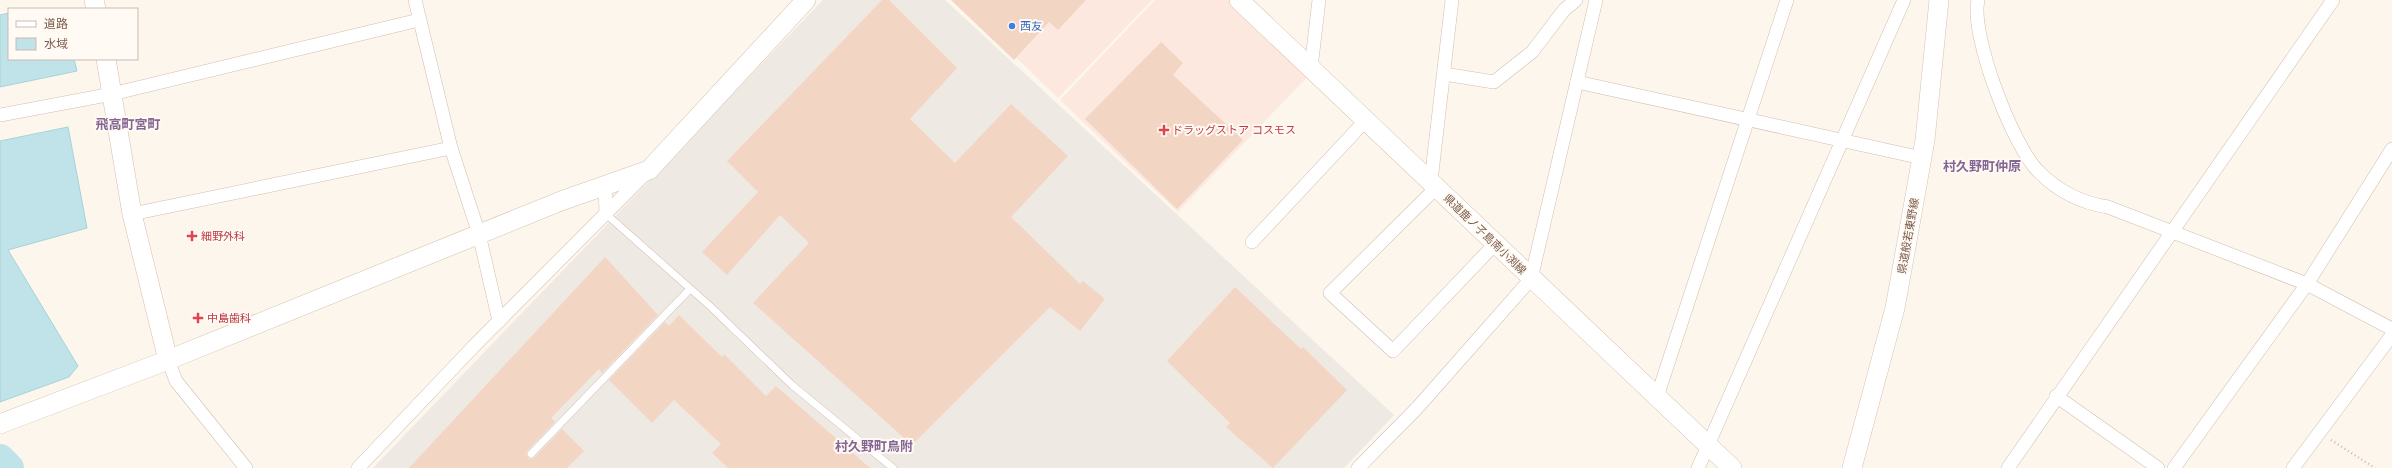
<svg xmlns="http://www.w3.org/2000/svg" width="2392" height="468" font-family="Arial,'Noto Sans JP',sans-serif">
<style>
.commercial{fill:#fde8e0}
.industrial{fill:#efe9e4}
.water{fill:#bfe3e8;stroke:#a5d3da}
.lines{fill:none;stroke-linecap:round;stroke-linejoin:round}
.river{stroke:#bfe3e8;stroke-width:30}
.building{fill:#f3d5c3}
.lane-casing{stroke:#d1beb0;stroke-width:8}
.street-casing{stroke:#d1beb0;stroke-width:14}
.secondary-casing{stroke:#d6c0b0;stroke-width:20}
.path{stroke:#d9b8a5;stroke-width:2.5;stroke-dasharray:1 3;stroke-linecap:butt}
.lane{stroke:#fff;stroke-width:7}
.street{stroke:#fff;stroke-width:13}
.secondary{stroke:#fff;stroke-width:19}
.shop-dot{fill:#3f7fe0;stroke:#fffaf3;stroke-width:1.5}
.health-dot{fill:#e0444e;stroke:#fffaf3;stroke-width:1.5}
.labels{text-anchor:middle;dominant-baseline:central;stroke-width:4;stroke-linejoin:round;paint-order:stroke}
.shop-label{font-size:11px;fill:#366cbe;stroke:#fffaf3;text-anchor:start}
.health-label{font-size:11px;fill:#be3a42;stroke:#fffaf3;text-anchor:start}
.street-label{font-size:11px;fill:#7a5c4d;stroke:#fffaf3}
.quarter-label{font-size:13px;font-weight:bold;fill:#846695;stroke:#fffaf3}
</style>
<rect width="100%" height="100%" fill="#fdf6ec"/>
<g class="commercial">
<polygon points="957,0 1152,0 1058,98"/>
<polygon points="1155,0 1235,0 1311,73 1178,212 1060,100"/>
</g>
<polygon class="industrial" points="823,0 945,0 1394,415 1344,468 373,468"/>
<g class="water">
<polygon points="9,13 9,59 74,59 77,71 0,87 0,15"/>
<polygon points="68,127 87,228 8,250 78,366 69,377 0,402 0,141"/>
</g>
<g class="lines">
<polyline class="river" points="0,459 9,468"/>
</g>
<g class="building">
<polygon points="882,0 889,0 957,68 910,119 955,163 1011,104 1068,156 1011,217 1080,284 1083,281 1105,299 1080,331 1050,307 912,445 753,303 809,243 780,215 727,275 702,252 758,192 727,161"/>
<polygon points="951,0 1086,0 1058,30 1049,22 1014,60"/>
<polygon points="1161,42 1183,63 1173,75 1243,140 1177,209 1085,119"/>
<polygon points="605,257 658,315 602,373 599,369 551,418 555,422 527,451 526,455 529,459 534,458 562,429 584,451 567,468 409,468"/>
<polygon points="1235,287 1301,349 1303,347 1347,390 1273,468 1226,427 1230,423 1167,361"/>
<polygon points="679,315 722,357 724,354 766,396 776,386 870,468 728,468 712,453 721,444 674,400 652,423 609,380 665,322 669,326"/>
</g>
<g class="lines">
<defs>
<g id="lane">
<polyline points="606,214 711,307 792,385 893,468"/>
<polyline points="531,454 690,289"/>
</g>
<g id="street">
<polyline points="415,0 451,148 479,234 499,321"/>
<path d="M1978 0C1970 35 2013 147 2039 172 2059 192 2081 203 2108 207L2307 284 2392 329"/>
<polyline points="1311,68 1319,0"/>
<polyline points="1444,74 1494,82 1532,52 1564,10 1576,0"/>
<polyline points="1577,82 1922,158"/>
<polyline points="0,115 112,94 419,20"/>
<polyline points="1431,181 1452,0"/>
<polyline points="605,185 606,214"/>
<polyline points="1437,187 1330,293 1393,351 1495,244"/>
<polyline points="132,214 451,148"/>
<polyline points="1252,242 1366,120"/>
<polyline points="168,360 176,381 246,468"/>
<polyline points="2056,396 2158,468"/>
<polyline points="1657,397 1787,0"/>
<polyline points="358,468 473,347 646,173"/>
<polyline points="1358,468 1418,407 1531,279 1596,0"/>
<polyline points="1698,468 1904,0"/>
<polyline points="2008,468 2333,0"/>
<polyline points="2174,468 2307,284 2392,149"/>
<polyline points="2293,468 2392,335"/>
</g>
<g id="secondary">
<polyline points="94,0 96,9"/>
<polyline points="1239,0 1732,468"/>
<polyline points="106,59 132,214 168,360"/>
<polyline points="0,424 168,360 561,201 649,170 806,0"/>
<polyline points="1852,468 1895,308 1906,247 1925,140 1939,0"/>
</g>
</defs>
<use href="#lane" class="lane-casing"/>
<use href="#street" class="street-casing"/>
<use href="#secondary" class="secondary-casing"/>
<polyline class="path" points="2331,440 2375,468"/>
<use href="#lane" class="lane"/>
<use href="#street" class="street"/>
<use href="#secondary" class="secondary"/>
</g>
<circle class="shop-dot" cx="1012" cy="26" r="4"/>
<g class="health-dot">
<path d="M1162 124h4v4h4v4h-4v4h-4v-4h-4v-4h4z"/>
<path d="M190 230h4v4h4v4h-4v4h-4v-4h-4v-4h4z"/>
<path d="M196 312h4v4h4v4h-4v4h-4v-4h-4v-4h4z"/>
</g>
<g class="labels">
<g class="shop-label">
<text x="1020" y="26">西友</text>
</g>
<g class="health-label">
<text x="1172" y="130">ドラッグストア コスモス</text>
<text x="201" y="236">細野外科</text>
<text x="207" y="318">中島歯科</text>
</g>
<g class="street-label">
<text transform="translate(1485 234) rotate(44)">県道鹿ノ子島南小渕線</text>
<text transform="translate(1908 236) rotate(-80)">県道般若東野線</text>
</g>
<g class="quarter-label">
<text x="128" y="124">飛高町宮町</text>
<text x="1982" y="166">村久野町仲原</text>
<text x="874" y="446">村久野町鳥附</text>
</g>
</g>
<rect x="8" y="8" width="130" height="52" fill="#fffaf3" stroke="#cabbb1"/>
<rect x="16" y="21" width="20" height="6" fill="#ffffff" stroke="#cabbb1"/>
<text x="44" y="28" font-size="12" fill="#7a5c4d">道路</text>
<rect x="16" y="38" width="20" height="12" fill="#bfe3e8" stroke="#cabbb1"/>
<text x="44" y="48" font-size="12" fill="#7a5c4d">水域</text>
</svg>
